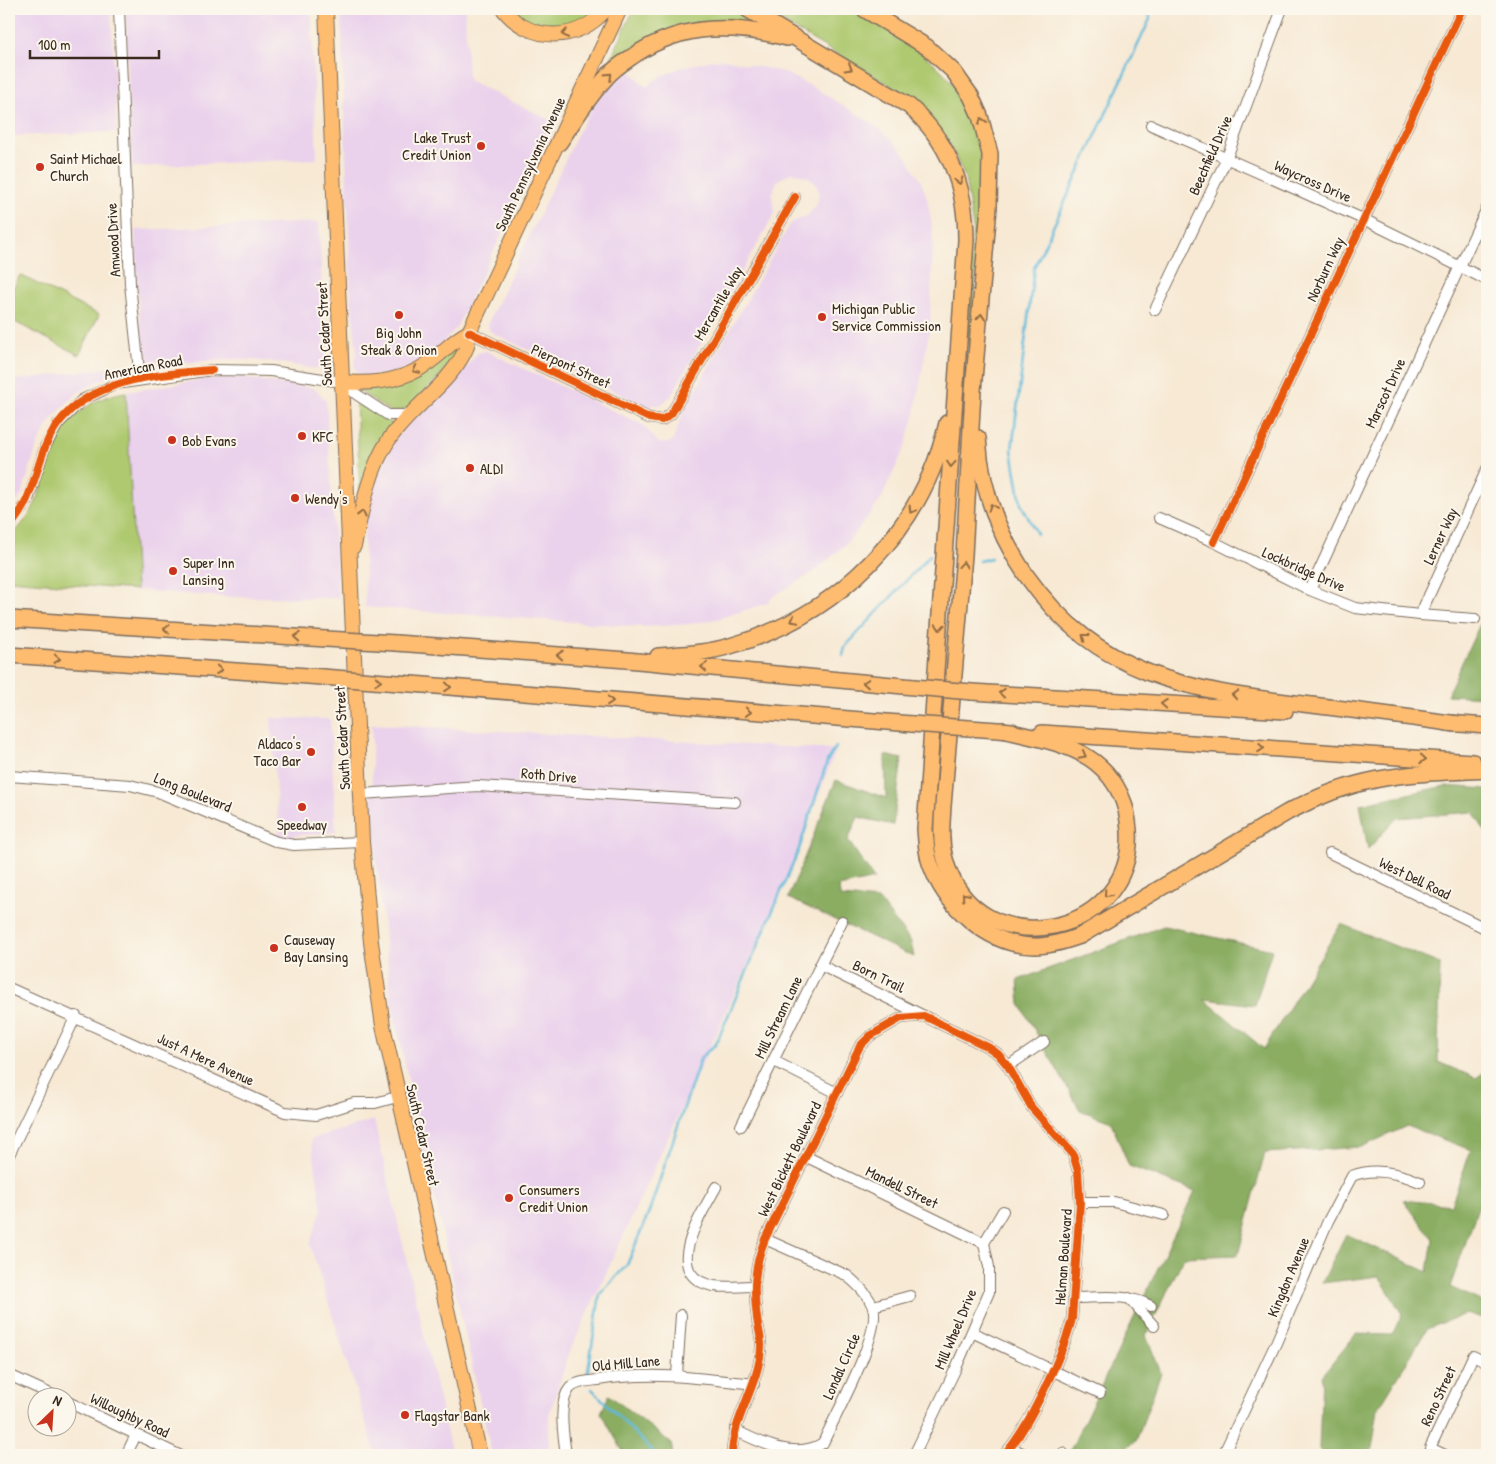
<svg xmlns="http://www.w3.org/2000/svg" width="1496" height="1464" font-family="'Patrick Hand',sans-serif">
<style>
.built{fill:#ead1ec}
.green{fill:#aec970;stroke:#747a47}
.forest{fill:#8aad62;stroke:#626c40}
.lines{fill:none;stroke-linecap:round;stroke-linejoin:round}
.stream{stroke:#5cb9da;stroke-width:2.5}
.minor-casing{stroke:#7d6d5e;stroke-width:12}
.major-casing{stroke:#7d6d5e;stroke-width:16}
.highway-casing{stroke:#7d6d5e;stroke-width:18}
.minor{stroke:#fff;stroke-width:10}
.major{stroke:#febc70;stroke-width:14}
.highway{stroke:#febc70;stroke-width:15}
.highway-bridge-casing{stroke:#7d6d5e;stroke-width:18;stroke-linecap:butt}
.highway-bridge{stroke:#febc70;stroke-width:15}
.cycleway-casing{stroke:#fbf7ec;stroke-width:11}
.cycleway{stroke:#e8590c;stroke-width:8}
.oneway{stroke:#936c43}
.poi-dot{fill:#c8321e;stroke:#fbf7ec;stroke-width:2}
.labels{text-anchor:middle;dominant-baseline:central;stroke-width:4;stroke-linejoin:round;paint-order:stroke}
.poi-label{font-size:15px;fill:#3b2a1e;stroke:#fbf7ec;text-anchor:start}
.street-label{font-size:15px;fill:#3b2a1e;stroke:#fbf7ec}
</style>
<rect width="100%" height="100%" fill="#fbf7ec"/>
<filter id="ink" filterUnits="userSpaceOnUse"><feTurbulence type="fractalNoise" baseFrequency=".02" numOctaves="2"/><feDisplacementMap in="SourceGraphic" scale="10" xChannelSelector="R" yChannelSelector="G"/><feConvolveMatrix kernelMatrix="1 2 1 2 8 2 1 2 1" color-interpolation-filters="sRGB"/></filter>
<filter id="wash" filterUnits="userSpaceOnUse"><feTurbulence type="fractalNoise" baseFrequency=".0096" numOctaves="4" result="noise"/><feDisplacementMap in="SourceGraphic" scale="20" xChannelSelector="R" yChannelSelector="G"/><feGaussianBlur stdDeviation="1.12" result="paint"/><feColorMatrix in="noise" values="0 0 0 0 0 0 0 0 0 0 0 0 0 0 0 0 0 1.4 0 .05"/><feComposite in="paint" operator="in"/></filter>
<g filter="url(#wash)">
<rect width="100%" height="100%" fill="#f7e9d4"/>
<g class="built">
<polygon points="9,9 111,9 117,132 9,136"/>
<polygon points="125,9 311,9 317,159 132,167"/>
<polygon points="341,9 465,9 468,80 552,121 505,228 456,328 438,348 423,360 394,373 364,377 357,372 354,366 357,351 351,297"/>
<polygon points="724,59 783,72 811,86 870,122 889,137 905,154 920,179 926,194 932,226 933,242 930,326 914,417 905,447 880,501 848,542 814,572 772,597 767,603 717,619 690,624 644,627 365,607 364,538 367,511 371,492 392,444 406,427 444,394 478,353 486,351 643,425 659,443 668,443 673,440 683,412 791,223 808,215 816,206 819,197 818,188 809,177 792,172 777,181 772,195 775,213 671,396 660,405 645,406 493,333 489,330 488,323 580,129 597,100 612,81 627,68 646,87 661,76 683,67 712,60"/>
<polygon points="319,222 325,358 321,367 315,369 276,362 238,359 191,362 150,368 146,366 140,327 135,230"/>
<polygon points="130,365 125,372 100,380 77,393 53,417 37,445 22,494 9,515 9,381"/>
<polygon points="242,378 309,387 317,390 326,401 338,598 227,597 136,590 126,392 207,379"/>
<polygon points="271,718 330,719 336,832 279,837"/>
<polygon points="372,724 836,750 779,896 569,1354 549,1415 549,1455 492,1455 392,1005 372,818"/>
<polygon points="374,1120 452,1455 376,1455 310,1244 322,1209 311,1139"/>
</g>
<g class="green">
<path d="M510 9H599C582 25 552 36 530 23 523 19 517 13 510 9Z"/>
<polygon points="634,9 731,9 756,24 730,23 607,67"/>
<path d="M760 9C789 9 820 5 848 9 860 10 875 23 885 29 947 64 980 103 984 176L970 341H967V338L973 228 965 177 948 141 909 97 897 89Z"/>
<polygon points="20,275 99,315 79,355 9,319 9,297"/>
<polygon points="458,343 461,348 440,376 407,409 391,412 358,390 375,388"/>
<path d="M126 392 136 590 9 580V538C21 527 32 513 38 497 44 484 45 470 50 456 61 422 90 397 126 392Z"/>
<polygon points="356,400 393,424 360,493"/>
</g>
<g class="forest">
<polygon points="1486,611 1487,697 1447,695"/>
<polygon points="885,755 902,759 893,825 858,817 848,840 874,879 839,887 840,897 879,900 911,942 914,957 788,898 836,780 886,798"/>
<polygon points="1445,786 1487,789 1487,834 1473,812 1397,818 1368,849 1360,804"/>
<polygon points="1341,924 1440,964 1438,1062 1476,1078 1487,1070 1487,1182 1450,1287 1487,1304 1487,1320 1467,1313 1427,1329 1378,1409 1371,1455 1324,1455 1319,1449 1322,1376 1356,1334 1392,1335 1402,1314 1379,1276 1322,1283 1346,1234 1428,1272 1433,1239 1403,1200 1451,1205 1471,1150 1407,1126 1361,1147 1265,1153 1238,1255 1184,1257 1146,1335 1161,1373 1136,1441 1115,1455 1068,1455 1195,1191 1129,1166 1111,1122 1080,1110 1020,1004 1018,980 1164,926 1272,950 1255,1005 1204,999 1264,1049"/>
<polygon points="609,1395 671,1443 673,1455 625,1455 601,1413"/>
</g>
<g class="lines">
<g class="stream">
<polyline points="1037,534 1021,504 1012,450 1034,268 1150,19 1149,9"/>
<polyline points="979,561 991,558"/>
<polyline points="843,656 845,647 930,555"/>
<polyline points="587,1378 600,1294 627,1265 649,1212 701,1057 716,1044 799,849 828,759 836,747"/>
<polyline points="592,1389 656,1455"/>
</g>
</g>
</g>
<g filter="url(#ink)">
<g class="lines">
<defs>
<g id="minor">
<polyline points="119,9 130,284 140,380"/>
<polyline points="1151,125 1363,219 1487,280"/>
<polyline points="1155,310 1226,160 1282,9"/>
<polyline points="469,332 649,418 662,420 671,414 681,397 795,197"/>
<polyline points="1159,518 1214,542 1310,590 1355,608 1420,615 1475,619"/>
<polyline points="9,527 28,500 45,447 58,424 82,400 116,384 212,370 271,371 342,382 356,394 388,415 409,415"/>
<polyline points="1214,542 1462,9"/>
<polyline points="1310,590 1487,208"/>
<polyline points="1420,615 1487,469"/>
<polyline points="9,776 130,785 158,792 277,842 294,845 362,842"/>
<polyline points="361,794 478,786 735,802"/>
<polyline points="1330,853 1487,929"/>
<polyline points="820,965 924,1016"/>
<polyline points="9,988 285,1112 316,1115 354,1103 375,1103 397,1097"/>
<polyline points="774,1061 837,1093"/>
<polyline points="1008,1066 1044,1042"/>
<polyline points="741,1126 842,921"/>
<polyline points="9,1155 76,1016"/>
<polyline points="807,1157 984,1243"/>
<path d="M716 1187C702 1214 659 1276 714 1286 727 1288 741 1286 753 1286"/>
<polyline points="1080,1202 1114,1202 1164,1215"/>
<path d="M1074 1298C1098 1298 1129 1293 1151 1306"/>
<polyline points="1129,1298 1154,1326"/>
<polyline points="873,1306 910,1296"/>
<polyline points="972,1332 1100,1393"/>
<polyline points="9,1375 55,1396"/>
<polyline points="677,1375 681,1315"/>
<polyline points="68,1402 179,1455"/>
<path d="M735 1430C760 1443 797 1460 823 1443 835 1415 882 1333 873 1307 868 1294 856 1283 846 1275L765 1239"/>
<polyline points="1011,1448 1027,1455"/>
<polyline points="126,1455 136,1435"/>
<path d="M566 1455C564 1438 557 1403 570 1388 577 1381 589 1381 598 1380 651 1371 702 1378 754 1384"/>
<path d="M732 1455C732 1418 759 1386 761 1348 762 1339 758 1328 757 1318 753 1290 754 1266 765 1239L860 1046 870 1036 901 1018 924 1016 988 1047 998 1054 1008 1066 1032 1108 1073 1154 1078 1171 1080 1202 1072 1319C1063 1354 1028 1430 1004 1455"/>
<polyline points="914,1455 956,1368 989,1292 989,1267 984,1243 1003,1211"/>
<polyline points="1062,1455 1063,1453"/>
<path d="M1223 1455 1276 1343 1328 1221 1352 1176C1374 1167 1399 1173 1420 1182"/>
<polyline points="1445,1455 1430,1448 1473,1356 1487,1363"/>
</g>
<g id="major">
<polyline points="326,9 362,842 371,942 383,1026 480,1455"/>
<path d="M503 9C530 43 578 43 606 9"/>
<path d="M342 382C375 385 409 380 435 358 447 348 455 339 469 332"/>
<path d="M354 546C362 510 368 472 388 441 410 408 448 386 465 351 468 346 468 338 469 332L620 9"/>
</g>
<g id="highway">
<path d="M747 9 909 106C949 141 966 187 966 240L925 829C926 840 926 852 930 863 944 905 988 946 1035 946 1050 946 1066 941 1080 936L1288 812C1360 773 1409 774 1487 770"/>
<path d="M864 9 927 47 954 72 971 96 980 116 990 154 989 207 973 391 964 555 943 806C942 823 940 841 945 859 975 972 1145 937 1128 821 1125 796 1111 772 1089 758 1064 742 1031 737 1003 730"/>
<path d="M559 143C574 121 588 97 606 78 614 68 626 61 636 54 684 23 734 24 787 38"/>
<path d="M978 438C981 487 998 534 1026 575 1098 677 1188 690 1303 704 1354 710 1406 717 1457 724"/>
<polyline points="9,619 326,639"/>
<polyline points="396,643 627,660 914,687"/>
<polyline points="9,655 322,677"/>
<path d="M658 656C682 654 707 653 730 646 837 616 922 532 947 423"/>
<polyline points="399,683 912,724"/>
<polyline points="972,692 1285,711"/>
<polyline points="1447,723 1487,726"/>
<polyline points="969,728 1012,731"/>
<polyline points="1042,733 1473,762"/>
</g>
</defs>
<use href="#minor" class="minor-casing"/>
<use href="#major" class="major-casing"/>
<use href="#highway" class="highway-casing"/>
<use href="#minor" class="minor"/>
<use href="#major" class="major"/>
<use href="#highway" class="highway"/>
<defs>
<g id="highway-bridge">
<polyline points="326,639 396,643"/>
<polyline points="322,677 399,683"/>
<polyline points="914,687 972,692"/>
<polyline points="912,724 969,728"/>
</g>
</defs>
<use href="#highway-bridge" class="highway-bridge-casing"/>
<use href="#highway-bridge" class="highway-bridge"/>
<defs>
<g id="cycleway">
<polyline points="469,332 649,418 662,420 671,414 681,397 795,197"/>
<path d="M9 527C31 503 34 476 45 447 71 380 150 375 212 370"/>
<polyline points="1214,542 1462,9"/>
<path d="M732 1455C732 1418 759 1386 761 1348 762 1339 758 1328 757 1318 753 1290 754 1266 765 1239L860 1046 870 1036 901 1018 924 1016 988 1047 998 1054 1008 1066 1032 1108 1073 1154 1078 1171 1080 1202 1072 1319C1063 1354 1028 1430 1004 1455"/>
</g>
</defs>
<use href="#cycleway" class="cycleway-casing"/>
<use href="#cycleway" class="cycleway"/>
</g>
<defs><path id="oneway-chevron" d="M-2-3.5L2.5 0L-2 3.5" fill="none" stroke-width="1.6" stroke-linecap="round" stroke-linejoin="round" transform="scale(1.25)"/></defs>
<g class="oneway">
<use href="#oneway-chevron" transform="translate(565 34) rotate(171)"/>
<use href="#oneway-chevron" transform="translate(849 68) rotate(31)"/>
<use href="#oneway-chevron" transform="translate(609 76) rotate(-44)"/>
<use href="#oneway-chevron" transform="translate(982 121) rotate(-109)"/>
<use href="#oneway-chevron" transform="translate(959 181) rotate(73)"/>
<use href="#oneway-chevron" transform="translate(981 317) rotate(-86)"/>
<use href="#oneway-chevron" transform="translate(416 370) rotate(153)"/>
<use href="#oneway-chevron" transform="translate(951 464) rotate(94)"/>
<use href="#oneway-chevron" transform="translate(992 507) rotate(-109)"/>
<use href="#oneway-chevron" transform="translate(912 510) rotate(122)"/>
<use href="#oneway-chevron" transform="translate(362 514) rotate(-76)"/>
<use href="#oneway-chevron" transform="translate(963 565) rotate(-85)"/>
<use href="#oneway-chevron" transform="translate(794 620) rotate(152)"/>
<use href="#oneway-chevron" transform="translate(940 627) rotate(94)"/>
<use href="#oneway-chevron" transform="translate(167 629) rotate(-176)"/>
<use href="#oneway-chevron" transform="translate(297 637) rotate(-176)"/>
<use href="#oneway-chevron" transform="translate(1085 637) rotate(-142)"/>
<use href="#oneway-chevron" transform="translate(560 655) rotate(-176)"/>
<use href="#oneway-chevron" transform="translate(57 659) rotate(4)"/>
<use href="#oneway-chevron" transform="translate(704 667) rotate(-175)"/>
<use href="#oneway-chevron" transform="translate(219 670) rotate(4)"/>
<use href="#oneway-chevron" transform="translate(378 681) rotate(4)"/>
<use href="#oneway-chevron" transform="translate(866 683) rotate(-175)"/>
<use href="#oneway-chevron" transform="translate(448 687) rotate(5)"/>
<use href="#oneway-chevron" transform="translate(1002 693) rotate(-176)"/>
<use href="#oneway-chevron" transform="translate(1235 695) rotate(-171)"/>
<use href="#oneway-chevron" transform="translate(610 701) rotate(5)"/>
<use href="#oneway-chevron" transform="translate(1164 704) rotate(-176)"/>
<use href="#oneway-chevron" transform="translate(748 712) rotate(4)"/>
<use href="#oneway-chevron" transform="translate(1261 748) rotate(4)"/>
<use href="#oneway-chevron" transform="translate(1083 755) rotate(28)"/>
<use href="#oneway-chevron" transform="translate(1423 759) rotate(4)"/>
<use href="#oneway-chevron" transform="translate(1107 894) rotate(131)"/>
<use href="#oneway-chevron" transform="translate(965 896) rotate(-131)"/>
</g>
</g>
<g class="poi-dot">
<circle cx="481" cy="146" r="5"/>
<circle cx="40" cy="167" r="5"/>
<circle cx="399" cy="315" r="5"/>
<circle cx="822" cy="317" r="5"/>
<circle cx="302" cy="436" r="5"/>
<circle cx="172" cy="440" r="5"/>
<circle cx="470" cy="468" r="5"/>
<circle cx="295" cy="498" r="5"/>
<circle cx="173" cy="571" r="5"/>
<circle cx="311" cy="752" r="5"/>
<circle cx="302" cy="807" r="5"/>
<circle cx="274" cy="948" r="5"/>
<circle cx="509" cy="1198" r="5"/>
<circle cx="405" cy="1415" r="5"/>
</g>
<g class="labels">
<g class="poi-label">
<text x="471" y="137" text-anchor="end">Lake Trust<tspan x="471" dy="17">Credit Union</tspan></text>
<text x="50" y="158">Saint Michael<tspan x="50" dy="17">Church</tspan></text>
<text x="832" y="308">Michigan Public<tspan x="832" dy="17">Service Commission</tspan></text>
<text x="399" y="332" text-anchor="middle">Big John<tspan x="399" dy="17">Steak &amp; Onion</tspan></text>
<text x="312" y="436">KFC</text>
<text x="182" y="440">Bob Evans</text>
<text x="480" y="468">ALDI</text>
<text x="305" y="498">Wendy's</text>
<text x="183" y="562">Super Inn<tspan x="183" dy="17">Lansing</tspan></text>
<text x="301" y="743" text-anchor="end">Aldaco's<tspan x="301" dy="17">Taco Bar</tspan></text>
<text x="302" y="824" text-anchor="middle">Speedway</text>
<text x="284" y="939">Causeway<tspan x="284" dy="17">Bay Lansing</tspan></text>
<text x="519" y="1189">Consumers<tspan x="519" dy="17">Credit Union</tspan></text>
<text x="415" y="1415">Flagstar Bank</text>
</g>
<g class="street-label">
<text transform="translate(1210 155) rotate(-66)">Beechfield Drive</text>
<text transform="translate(530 164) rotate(-65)">South Pennsylvania Avenue</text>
<text transform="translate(1313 181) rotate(24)">Waycross Drive</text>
<text transform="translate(113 240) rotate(-93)">Amwood Drive</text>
<text transform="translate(1325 269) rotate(-65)">Norburn Way</text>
<text transform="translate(718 303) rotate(-60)">Mercantile Way</text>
<text transform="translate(324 334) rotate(-93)">South Cedar Street</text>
<text transform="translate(571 366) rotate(25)">Pierpont Street</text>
<text transform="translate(143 367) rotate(-11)">American Road</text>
<text transform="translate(1385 393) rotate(-65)">Marscot Drive</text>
<text transform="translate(1440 536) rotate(-65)">Lerner Way</text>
<text transform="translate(1304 569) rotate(24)">Lockbridge Drive</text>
<text transform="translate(342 738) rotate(-93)">South Cedar Street</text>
<text transform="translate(549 775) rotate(5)">Roth Drive</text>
<text transform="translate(193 792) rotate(22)">Long Boulevard</text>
<text transform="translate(1415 878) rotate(26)">West Dell Road</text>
<text transform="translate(879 976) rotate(26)">Born Trail</text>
<text transform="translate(778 1017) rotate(-64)">Mill Stream Lane</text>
<text transform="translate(206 1059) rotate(25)">Just A Mere Avenue</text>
<text transform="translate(423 1135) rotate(77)">South Cedar Street</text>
<text transform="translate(789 1159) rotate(-64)">West Bickett Boulevard</text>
<text transform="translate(902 1187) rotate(26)">Mandell Street</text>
<text transform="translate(1063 1257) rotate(-86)">Helman Boulevard</text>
<text transform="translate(1288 1277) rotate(-67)">Kingdon Avenue</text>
<text transform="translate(955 1329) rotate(-67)">Mill Wheel Drive</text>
<text transform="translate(626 1363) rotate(-5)">Old Mill Lane</text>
<text transform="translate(841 1366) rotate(-66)">Londal Circle</text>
<text transform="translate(1438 1396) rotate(-65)">Reno Street</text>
<text transform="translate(130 1415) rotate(25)">Willoughby Road</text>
</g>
</g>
<rect width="1496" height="1464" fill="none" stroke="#fbf7ec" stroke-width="30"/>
<g transform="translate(52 1412) rotate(25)"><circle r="24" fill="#fbf7ec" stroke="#aea59a"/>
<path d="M0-4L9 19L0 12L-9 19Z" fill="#c8321e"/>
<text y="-8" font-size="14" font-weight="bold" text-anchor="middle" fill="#3b2a1e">N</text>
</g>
<path d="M30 50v8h129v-8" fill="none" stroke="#3b2a1e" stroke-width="2.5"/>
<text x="38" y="50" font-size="15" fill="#3b2a1e" stroke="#fbf7ec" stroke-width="4" paint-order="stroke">100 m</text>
</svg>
